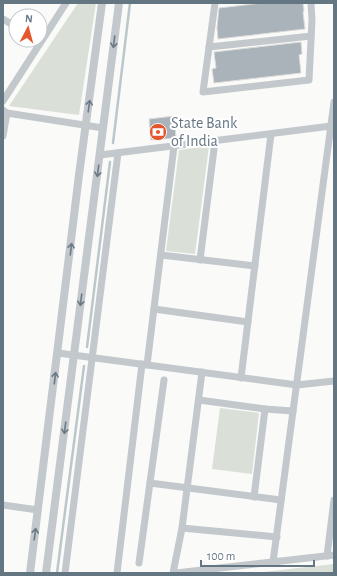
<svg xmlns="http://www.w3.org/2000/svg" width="337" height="576" font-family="'Alegreya Sans',sans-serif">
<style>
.green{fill:#dadfd7}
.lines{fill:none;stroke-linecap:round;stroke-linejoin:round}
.stream{stroke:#bbc7cb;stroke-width:2.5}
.building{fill:#aab3b9;stroke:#dcdcda}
.minor{stroke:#c3c8cc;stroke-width:7}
.tertiary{stroke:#c3c8cc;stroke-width:8}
.oneway{stroke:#6a7a87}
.labels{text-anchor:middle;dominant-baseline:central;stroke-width:4;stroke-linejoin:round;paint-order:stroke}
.poi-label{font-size:16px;fill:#657683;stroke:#fff;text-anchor:start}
</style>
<rect width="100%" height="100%" fill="#fafaf8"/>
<g class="green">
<polygon points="78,3 96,3 79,115 9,106"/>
<polygon points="209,146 195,254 166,251 179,150"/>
<polygon points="220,408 259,413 252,474 212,469"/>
<polygon points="334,564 334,573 253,573"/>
</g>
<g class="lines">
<g class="stream">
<polyline points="113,143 130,3"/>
<polyline points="87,347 110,162"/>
<polyline points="57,573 84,366"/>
</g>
</g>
<g class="building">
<polygon points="262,3 303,3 304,11 303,12 305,29 218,39 217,28 219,8"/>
<polygon points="301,42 302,54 299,55 301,73 214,83 212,69 216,68 214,52"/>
<polygon points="174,116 176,138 151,140 149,119"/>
</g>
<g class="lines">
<g class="minor">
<polyline points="215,3 203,92 309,80 312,20 311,3"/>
<polyline points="3,19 16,27"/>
<polyline points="209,47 311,36"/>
<polyline points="3,101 66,3"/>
<polyline points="3,110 7,113 103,128"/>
<polyline points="3,136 7,113"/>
<polyline points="100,155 331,126"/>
<polyline points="161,255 255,266"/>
<polyline points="200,260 215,141"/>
<polyline points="154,309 248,322"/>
<polyline points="58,353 297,385 334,381"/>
<polyline points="147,365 174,146"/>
<polyline points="241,378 271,134"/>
<polyline points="199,400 265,409 254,497"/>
<polyline points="265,409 293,411"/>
<polyline points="150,483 281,500"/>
<polyline points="3,505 38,510"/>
<polyline points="182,528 277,537"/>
<polyline points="327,556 334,500"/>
<polyline points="273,562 334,102"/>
<polyline points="139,563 164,380"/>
<polyline points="65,573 118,153"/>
<polyline points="117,573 142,364"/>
<polyline points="173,573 182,528 202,372"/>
<polyline points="176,573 334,555"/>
</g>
<g class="tertiary">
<polyline points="30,573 79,175 102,3"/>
<polyline points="46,573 119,3"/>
</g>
</g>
<defs><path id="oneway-shaft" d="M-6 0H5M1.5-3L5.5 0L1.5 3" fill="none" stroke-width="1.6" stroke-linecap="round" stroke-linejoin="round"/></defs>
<g class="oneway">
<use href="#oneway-shaft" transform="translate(114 42) rotate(97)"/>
<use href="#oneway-shaft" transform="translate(89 106) rotate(-82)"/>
<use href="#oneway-shaft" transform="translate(98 171) rotate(97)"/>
<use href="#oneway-shaft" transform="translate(71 249) rotate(-83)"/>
<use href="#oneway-shaft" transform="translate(81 300) rotate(97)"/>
<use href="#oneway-shaft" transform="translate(55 378) rotate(-83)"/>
<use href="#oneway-shaft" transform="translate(65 428) rotate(97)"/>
<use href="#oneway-shaft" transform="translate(35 534) rotate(-82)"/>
</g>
<defs>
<symbol id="bank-disc" viewBox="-11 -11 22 22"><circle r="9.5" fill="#e4572e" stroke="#fff"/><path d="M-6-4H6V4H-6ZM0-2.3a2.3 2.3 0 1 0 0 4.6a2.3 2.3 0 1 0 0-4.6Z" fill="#fff"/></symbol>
</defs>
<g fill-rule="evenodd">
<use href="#bank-disc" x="148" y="122" width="20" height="20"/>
</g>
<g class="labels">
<g class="poi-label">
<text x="171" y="123">State Bank<tspan x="171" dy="18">of India</tspan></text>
</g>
</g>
<rect width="337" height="576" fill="none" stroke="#657683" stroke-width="8"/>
<g transform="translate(28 28) rotate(6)"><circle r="19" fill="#ffffff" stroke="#c1c8cd"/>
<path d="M0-3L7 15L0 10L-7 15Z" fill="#e4572e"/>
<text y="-6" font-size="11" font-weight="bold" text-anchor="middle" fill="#657683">N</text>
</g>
<path d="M201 560v6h113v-6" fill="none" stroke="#657683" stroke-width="2"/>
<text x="207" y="560" font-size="12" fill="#657683" stroke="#ffffff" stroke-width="3" paint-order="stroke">100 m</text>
</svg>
